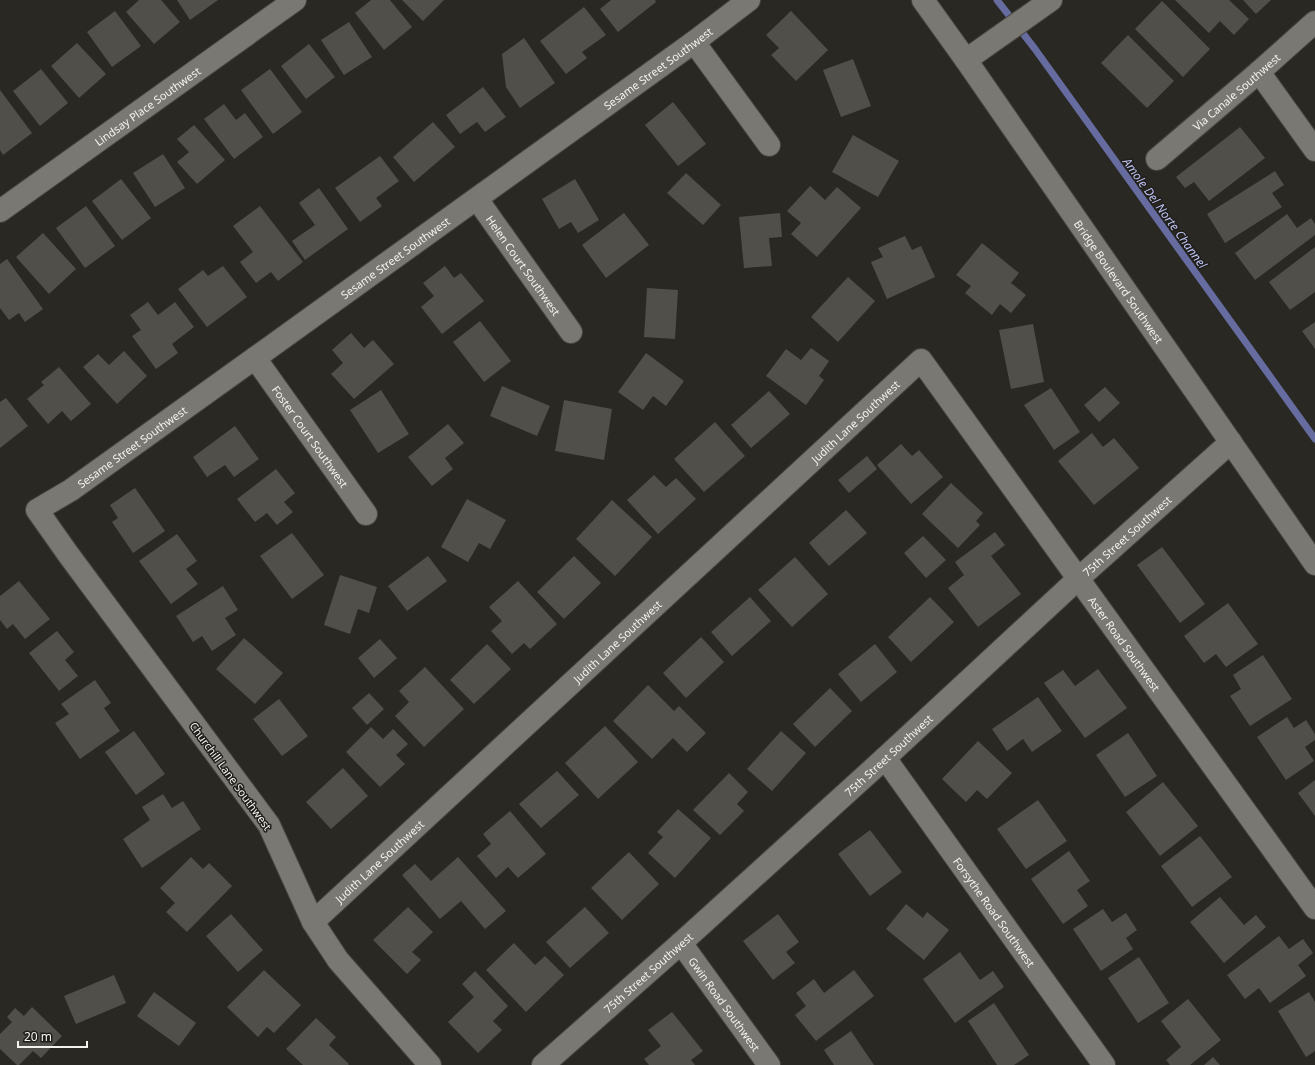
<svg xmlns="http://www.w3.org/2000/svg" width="1315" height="1065" font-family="'Noto Sans',sans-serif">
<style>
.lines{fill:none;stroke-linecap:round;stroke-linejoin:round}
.stream{stroke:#666ca0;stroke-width:7}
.building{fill:#514f4a}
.minor-casing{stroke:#484642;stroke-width:24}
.tertiary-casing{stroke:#484642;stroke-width:24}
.minor{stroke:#7a7872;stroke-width:22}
.tertiary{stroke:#7a7872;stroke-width:22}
.labels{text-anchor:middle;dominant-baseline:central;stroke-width:3;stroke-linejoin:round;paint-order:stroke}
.street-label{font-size:11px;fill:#f3f2ef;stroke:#201e1a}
.water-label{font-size:12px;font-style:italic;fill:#bcc2f2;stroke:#201e1a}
</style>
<rect width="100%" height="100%" fill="#2a2823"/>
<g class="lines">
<polyline class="stream" points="997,0 1035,49 1315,439"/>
</g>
<g class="building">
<polygon points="139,0 161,0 180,22 154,44 126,12"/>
<polygon points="177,0 218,0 190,20"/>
<polygon points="371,0 390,0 412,27 384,50 355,13"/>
<polygon points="402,0 444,0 423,21"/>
<polygon points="611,0 655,0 656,2 618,32 600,9"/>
<polygon points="1175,0 1229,0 1249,19 1234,35 1220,21 1209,33"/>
<polygon points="1243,0 1271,0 1256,14"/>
<polygon points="1162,1 1210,49 1183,77 1135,29"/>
<polygon points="584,7 606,35 582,52 587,58 566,74 540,41"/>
<polygon points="115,11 141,46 112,67 87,32"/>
<polygon points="791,11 828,50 796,81 771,55 779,48 766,35"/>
<polygon points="349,22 372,57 344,75 321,40"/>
<polygon points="1128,35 1174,81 1147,108 1101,63"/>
<polygon points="524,38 555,83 520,108 506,87 502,54"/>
<polygon points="77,43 106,74 79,98 51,66"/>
<polygon points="309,44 335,77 306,99 281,66"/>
<polygon points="853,59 871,106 841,117 823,70"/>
<polygon points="41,69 68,103 40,126 13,91"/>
<polygon points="270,69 302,112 273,134 241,90"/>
<polygon points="483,87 506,117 485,132 477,122 460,134 446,115"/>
<polygon points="0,90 32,133 3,155 0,150"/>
<polygon points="673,102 706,144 678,166 645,125"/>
<polygon points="224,104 236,120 245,113 263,137 234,159 204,119"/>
<polygon points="433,122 455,147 414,182 393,157"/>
<polygon points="194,125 225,160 197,184 177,162 189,152 177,139"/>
<polygon points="1240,127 1265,158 1209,201 1194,182 1185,188 1176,177"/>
<polygon points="853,135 899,161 878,197 832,172"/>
<polygon points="163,154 185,188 155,207 133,173"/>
<polygon points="380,156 399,181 376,198 382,206 360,222 335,188"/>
<polygon points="1275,171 1284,185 1272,193 1282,207 1225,243 1207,214"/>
<polygon points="686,173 721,205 703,225 667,193"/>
<polygon points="121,179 151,218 122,240 92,201"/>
<polygon points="575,179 599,220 578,233 571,222 559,229 542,199"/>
<polygon points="810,186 825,200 837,187 861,208 817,257 791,234 801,223 787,211"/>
<polygon points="319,188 348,229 305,260 292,241 315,225 299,203"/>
<polygon points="86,206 115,246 85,268 56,228"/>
<polygon points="260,206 303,262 278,281 271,272 256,283 240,262 253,252 233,226"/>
<polygon points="624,213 649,245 606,278 582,245"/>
<polygon points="780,213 782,237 769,238 772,266 744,268 739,217"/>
<polygon points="1287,214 1297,228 1311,218 1315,224 1315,235 1255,280 1235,253"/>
<polygon points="43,233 76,269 49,294 16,257"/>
<polygon points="905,236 912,250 921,246 935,277 887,299 871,262 883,257 878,248"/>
<polygon points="982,243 1019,273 1011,283 1026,295 1011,313 1000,304 992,315 965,293 971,286 956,275"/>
<polygon points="1315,247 1315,292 1290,310 1269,282"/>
<polygon points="7,259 43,309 25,322 19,313 9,320 0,308 0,264"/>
<polygon points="223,266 247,297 207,327 178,289 203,270 208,276"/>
<polygon points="445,266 454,278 461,273 484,301 442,334 421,307 434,296 423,283"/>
<polygon points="848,277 875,301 838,342 811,317"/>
<polygon points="647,288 678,290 675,339 644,337"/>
<polygon points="148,302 158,315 175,302 194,327 172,344 178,353 156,369 132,336 141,330 130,315"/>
<polygon points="480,321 511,361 484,382 453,342"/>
<polygon points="1315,322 1315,349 1302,331"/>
<polygon points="1033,324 1044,382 1011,389 999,330"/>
<polygon points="351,333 364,348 373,340 394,364 354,399 331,374 343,363 332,350"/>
<polygon points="811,348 829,361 819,376 824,380 806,405 766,376 786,349 801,360"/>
<polygon points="124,351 147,376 117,404 83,367 98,354 109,365"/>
<polygon points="646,353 684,381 666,406 653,396 643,410 618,392"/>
<polygon points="59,367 91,404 71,421 62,411 48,424 27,399 44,385 41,382"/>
<polygon points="502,386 550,406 537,436 490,416"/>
<polygon points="1105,387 1120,403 1099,422 1084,405"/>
<polygon points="1051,388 1080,432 1054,450 1024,405"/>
<polygon points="381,390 409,434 378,453 350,410"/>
<polygon points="769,391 790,414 751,448 731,425"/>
<polygon points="6,398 28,426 0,448 0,402"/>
<polygon points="564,400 612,409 604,460 555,451"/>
<polygon points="715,422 745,456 704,492 674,459"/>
<polygon points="448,424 464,443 445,458 453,469 432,486 408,457"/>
<polygon points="235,426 259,459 234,477 225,465 207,477 193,457"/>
<polygon points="1092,433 1103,447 1114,438 1139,468 1094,505 1058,461"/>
<polygon points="901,444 912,456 919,450 943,477 911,504 877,465"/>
<polygon points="867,456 877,469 849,493 838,480"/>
<polygon points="276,469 295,493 284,502 293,512 277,525 267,513 255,522 237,499"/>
<polygon points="654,475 666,487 676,478 696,499 658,534 627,500"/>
<polygon points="951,483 983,513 976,521 980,525 958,548 922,514"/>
<polygon points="135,488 165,531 133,553 112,522 118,518 110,505"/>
<polygon points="467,499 506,520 490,549 479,543 468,562 441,547"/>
<polygon points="612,500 652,537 615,576 576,539"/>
<polygon points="846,510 867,533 829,566 809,543"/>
<polygon points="995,532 1005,545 991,556 1021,594 978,627 948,588 964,575 955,562"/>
<polygon points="292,533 324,575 292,599 260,556"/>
<polygon points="177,534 197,561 186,569 198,584 171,604 139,561"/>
<polygon points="923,536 946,560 926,578 904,553"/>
<polygon points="1162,547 1205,604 1180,623 1137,565"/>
<polygon points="428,556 447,581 407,611 388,586"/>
<polygon points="574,556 601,583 564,619 537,592"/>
<polygon points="795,557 828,594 792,627 758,590"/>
<polygon points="340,575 377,587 369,613 358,609 350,634 324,625"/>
<polygon points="19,581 50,619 25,639 13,624 7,629 0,620 0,596"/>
<polygon points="518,581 557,624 530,649 524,643 512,654 491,631 502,621 489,607"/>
<polygon points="223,586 238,610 225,618 236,635 212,651 202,636 193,642 176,616"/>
<polygon points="750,597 771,621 732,656 711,632"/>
<polygon points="930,597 954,622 911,662 888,637"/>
<polygon points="1228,603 1258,644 1226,667 1216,654 1204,663 1184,636"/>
<polygon points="57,631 74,652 65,660 78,676 59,691 29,653"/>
<polygon points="701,637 724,662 686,698 663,673"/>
<polygon points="244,638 283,673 255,704 216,669"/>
<polygon points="380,639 397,658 374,678 358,658"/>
<polygon points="487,644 511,669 474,704 450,680"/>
<polygon points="875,644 897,672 861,702 838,674"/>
<polygon points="1263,655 1292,699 1250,726 1230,696 1241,689 1233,675"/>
<polygon points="425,667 464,709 424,747 395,716 409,702 399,691"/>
<polygon points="1098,669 1127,708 1085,738 1044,683 1063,670 1075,686"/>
<polygon points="95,680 111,703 104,708 120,731 80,759 55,723 69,714 61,704"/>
<polygon points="648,685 674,711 679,706 706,733 687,752 673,738 652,759 613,721"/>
<polygon points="830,688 852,711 815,747 793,724"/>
<polygon points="369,693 384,709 367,725 352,708"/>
<polygon points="1038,697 1062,731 1032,752 1023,739 1007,751 992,729"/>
<polygon points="279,699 308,736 282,756 253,719"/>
<polygon points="1287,717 1294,728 1306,720 1315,734 1315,740 1305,747 1314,761 1286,780 1257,737"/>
<polygon points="605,726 638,762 598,799 565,763"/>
<polygon points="371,727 383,739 393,729 408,744 396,755 405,764 380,787 346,752"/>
<polygon points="134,731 165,774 136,795 105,752"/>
<polygon points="781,731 806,753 772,791 747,769"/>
<polygon points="1128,733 1157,776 1125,797 1096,755"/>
<polygon points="978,741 1012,773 987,799 977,790 966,802 942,779"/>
<polygon points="343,768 368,796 331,829 306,802"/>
<polygon points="557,771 579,795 541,828 519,804"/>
<polygon points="729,773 748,792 737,804 744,811 720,835 693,810"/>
<polygon points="1315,780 1315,816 1298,793"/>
<polygon points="1163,782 1198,826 1160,856 1126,812"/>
<polygon points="163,794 172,808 183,801 201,829 142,868 123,839 150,820 142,807"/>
<polygon points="1038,800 1067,841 1026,869 997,829"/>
<polygon points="678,809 711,838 675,878 648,853 663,837 657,832"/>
<polygon points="510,811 546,854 518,878 508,867 496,878 477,856 491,844 483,834"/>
<polygon points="870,830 902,872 870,896 838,854"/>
<polygon points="1200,836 1232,877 1192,907 1161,866"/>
<polygon points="1069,851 1090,881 1077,890 1088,906 1063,924 1031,879"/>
<polygon points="629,852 659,884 622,920 591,888"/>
<polygon points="191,857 203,869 209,863 232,886 187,932 166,912 175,903 160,888"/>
<polygon points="458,857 506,911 485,929 461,901 440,919 402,875 415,864 431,881"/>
<polygon points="1220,897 1244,925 1256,915 1266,927 1224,963 1190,922"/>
<polygon points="906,904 923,918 927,912 949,930 924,960 886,929"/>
<polygon points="408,907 433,932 412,952 421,960 407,974 373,940"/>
<polygon points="585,907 609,933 570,968 546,942"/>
<polygon points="1103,909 1112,922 1126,913 1137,930 1126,938 1133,949 1101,971 1073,929"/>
<polygon points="231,914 263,950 238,972 206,936"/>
<polygon points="778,914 799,942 786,952 795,963 773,980 743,941"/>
<polygon points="1279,936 1289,949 1303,939 1313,953 1298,965 1306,976 1270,1003 1259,988 1245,999 1227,975"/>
<polygon points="514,943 535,965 545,956 564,975 526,1012 486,970"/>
<polygon points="960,952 980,980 993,971 1004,987 955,1023 923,979"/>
<polygon points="1139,957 1169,1003 1138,1023 1108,978"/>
<polygon points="264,970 301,1005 274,1033 267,1027 258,1037 227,1007"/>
<polygon points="854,970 874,996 816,1041 795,1015 806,1006 796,993 814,979 824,993"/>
<polygon points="475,971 508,1006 493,1021 502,1030 478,1053 448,1022 474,997 462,984"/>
<polygon points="114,975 126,1003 76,1024 64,996"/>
<polygon points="154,992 196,1023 179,1046 137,1016"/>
<polygon points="1309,992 1315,1002 1315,1051 1306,1057 1278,1011"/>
<polygon points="1188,999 1221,1040 1190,1065 1170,1065 1166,1060 1181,1047 1161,1021"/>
<polygon points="994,1003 1029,1055 1014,1065 997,1065 968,1021"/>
<polygon points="32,1007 62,1036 41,1058 33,1051 19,1065 17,1065 0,1049 0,1034 12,1022 7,1017 15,1008 24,1016"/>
<polygon points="672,1012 703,1051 691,1060 695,1065 649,1065 644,1059 661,1046 648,1030"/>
<polygon points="316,1018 336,1037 329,1045 349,1064 348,1065 303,1065 286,1049"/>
<polygon points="851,1031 874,1065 834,1065 824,1050"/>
<polygon points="1213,1057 1220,1065 1204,1065"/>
</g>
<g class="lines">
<defs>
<g id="minor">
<polyline points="694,42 769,145"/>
<polyline points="966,60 1051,0"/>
<polyline points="1259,72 1315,150"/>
<path id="s1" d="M1157 159 1259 72 1315 22"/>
<path id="s2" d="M477 199 571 332"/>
<path id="s3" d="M0 211 295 0"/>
<path id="s4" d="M255 358 366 514"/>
<path id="s5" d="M885 758 1104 1065"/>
<path id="s6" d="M313 922 921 360 1315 908"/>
<path id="s7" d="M681 943 769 1065"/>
<path id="s8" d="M430 1065 338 960 313 922 269 825 68 554 37 510 71 490 255 358 694 42 749 0"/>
<path id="s9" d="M543 1065 681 943 885 758 1079 578 1231 442"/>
</g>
<g id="tertiary">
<path id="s10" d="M923 0 966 60 1315 564"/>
</g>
</defs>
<use href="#minor" class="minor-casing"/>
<use href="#tertiary" class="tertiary-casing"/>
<use href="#minor" class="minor"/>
<use href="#tertiary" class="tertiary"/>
</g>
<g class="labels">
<g class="street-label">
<text stroke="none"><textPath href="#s8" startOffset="1445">Sesame Street Southwest</textPath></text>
<text stroke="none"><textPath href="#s1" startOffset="104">Via Canale Southwest</textPath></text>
<text stroke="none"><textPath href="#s3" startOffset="181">Lindsay Place Southwest</textPath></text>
<text stroke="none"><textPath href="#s8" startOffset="1121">Sesame Street Southwest</textPath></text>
<text stroke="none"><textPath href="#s2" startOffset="81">Helen Court Southwest</textPath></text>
<text stroke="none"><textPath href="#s10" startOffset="343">Bridge Boulevard Southwest</textPath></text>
<text stroke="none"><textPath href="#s6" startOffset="738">Judith Lane Southwest</textPath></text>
<text stroke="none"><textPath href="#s4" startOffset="96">Foster Court Southwest</textPath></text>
<text stroke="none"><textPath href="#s8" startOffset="797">Sesame Street Southwest</textPath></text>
<text stroke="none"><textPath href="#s9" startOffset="788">75th Street Southwest</textPath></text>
<text stroke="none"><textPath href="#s6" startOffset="414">Judith Lane Southwest</textPath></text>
<text stroke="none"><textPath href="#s6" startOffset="1177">Aster Road Southwest</textPath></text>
<text stroke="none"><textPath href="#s9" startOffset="464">75th Street Southwest</textPath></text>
<text transform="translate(231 776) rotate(54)">Churchill Lane Southwest</text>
<text stroke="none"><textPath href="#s6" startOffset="90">Judith Lane Southwest</textPath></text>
<text stroke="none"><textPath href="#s5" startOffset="189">Forsythe Road Southwest</textPath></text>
<text stroke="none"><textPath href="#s9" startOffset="140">75th Street Southwest</textPath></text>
<text stroke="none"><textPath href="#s7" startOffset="75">Gwin Road Southwest</textPath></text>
</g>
<g class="water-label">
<text transform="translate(1165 213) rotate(54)">Amole Del Norte Channel</text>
</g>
</g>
<path d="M18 1041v6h69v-6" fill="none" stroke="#f3f2ef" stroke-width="2"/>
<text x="24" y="1041" font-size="12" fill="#f3f2ef" stroke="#201e1a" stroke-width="3" paint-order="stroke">20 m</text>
</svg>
